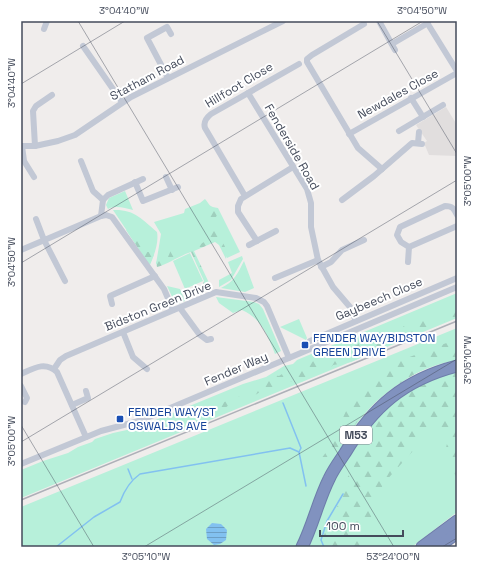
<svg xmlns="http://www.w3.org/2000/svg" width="478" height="568" font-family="'Space Grotesk',sans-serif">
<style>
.education{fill:#e1dede}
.green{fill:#b7f0da}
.forest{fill:url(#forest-firs)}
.water{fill:url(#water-rules)}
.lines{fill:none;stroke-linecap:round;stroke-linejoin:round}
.stream{stroke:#82c1f0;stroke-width:1.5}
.motorway-casing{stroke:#6d7daa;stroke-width:13}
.minor{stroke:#c2c8d5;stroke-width:6}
.motorway{stroke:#8192bf;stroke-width:11}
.rail{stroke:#aeb0b8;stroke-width:1.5}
.ticks{fill:none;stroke:#444b5b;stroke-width:1;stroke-opacity:0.45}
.transit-dot{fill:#1a4fb4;stroke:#fff;stroke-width:1.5}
.labels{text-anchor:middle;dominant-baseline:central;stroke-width:4;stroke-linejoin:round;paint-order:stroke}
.shield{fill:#fff;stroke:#7c818c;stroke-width:1}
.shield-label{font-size:11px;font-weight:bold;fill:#444b5b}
.street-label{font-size:12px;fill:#444b5b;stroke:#fff}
.transit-label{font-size:12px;fill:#164399;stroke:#fff;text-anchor:start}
.neatline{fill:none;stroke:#444b5b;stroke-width:1.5}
.ticks-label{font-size:10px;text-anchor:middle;fill:#444b5b}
</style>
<defs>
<pattern id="forest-firs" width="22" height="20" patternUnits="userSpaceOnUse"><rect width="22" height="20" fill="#b7f0da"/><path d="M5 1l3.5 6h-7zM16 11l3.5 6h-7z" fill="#9fcfbd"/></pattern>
<pattern id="water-rules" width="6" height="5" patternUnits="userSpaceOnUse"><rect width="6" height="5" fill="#82c1f0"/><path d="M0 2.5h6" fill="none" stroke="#6c9fc5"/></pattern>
</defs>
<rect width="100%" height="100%" fill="#f0edec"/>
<polygon class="education" points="446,107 457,125 457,156 429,155 424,143 427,141 416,125"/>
<g class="green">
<path d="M125 191 133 210C125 208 115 205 108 209L106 205 109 198Z"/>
<path d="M205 199C210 205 209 207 218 208L240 252 227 258 220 244 215 241 156 264 161 234 154 222 184 213 185 209 200 203Z"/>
<path d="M113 210C134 209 142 219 157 232 159 243 154 255 150 265Z"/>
<polygon points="190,253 203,281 185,289 173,261"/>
<polygon points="242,256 243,259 231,280 219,287 219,280 232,273 228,262"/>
<path d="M244 261 254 288 245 292 221 288C234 282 238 273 244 261Z"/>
<polygon points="167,286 180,289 185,301 177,304 175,303"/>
<polygon points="457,293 457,318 21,498 21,470 43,461 68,453 78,447 92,442 95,439 113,433 136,428 243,384 266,377 284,366 293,364 297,360"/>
<path d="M216 297 254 302 259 304 263 309 281 351 275 354C268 336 261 318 242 310L233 313 219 303Z"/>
<polygon points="299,319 307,338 306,340 280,327"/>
<path d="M457 328V360C358 379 331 466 296 547H21V507Z"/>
<polygon points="457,370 457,512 412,547 306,547 337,474 360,435 376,417"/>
</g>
<g class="forest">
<path d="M212 209 218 211 219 213 215 218V221L222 231 221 240C225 246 228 251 226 259L219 245 215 242 194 251 210 285C205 289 196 294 190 292L194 289 203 284 204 281 191 252C179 256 168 264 157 267L156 262 164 257H168L171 250C175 250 177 249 181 249 195 248 216 242 210 223L206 221 202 213Z"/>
<path d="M128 229C136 231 139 233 139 242L147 252H153L154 255 149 265 126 230Z"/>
<path d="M457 300V316L351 362 333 365 330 369 318 373 303 381 297 383 289 381 264 392H260L247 400 241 398 235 402 234 406 229 405 225 408H221L217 412 210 416 202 413 203 409 213 406 216 401 221 403 241 396 250 388 264 384 275 375 279 376 285 372H290L297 370 306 364 336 352 357 345 361 341 368 340 374 336 386 335 392 331 402 328 404 326C417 322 422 315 437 319L449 311Z"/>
<path d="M457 339V357C425 363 381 393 360 418 351 429 344 446 334 456 331 459 326 462 322 465L318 463 330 447 346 411 376 376 399 361Z"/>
<polygon points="457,370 457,478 444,455 448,440 444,431 432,430 383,484 366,532 366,547 324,547 321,540 334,517 337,507 343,496 345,481 353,469 357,457 371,442 379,428 370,428 376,417 415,386"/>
</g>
<polygon class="water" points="212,523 221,524 227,530 226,540 220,544 214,545 207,539 206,529"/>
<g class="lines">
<g class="stream">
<polyline points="299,452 306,486"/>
<polyline points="128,469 132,479"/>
<path d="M56 547 94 517 120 502C124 491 130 481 140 474L290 448 299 452 301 448 283 403"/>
<polyline points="324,547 321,540 327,521 343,494"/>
</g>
<defs>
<g id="motorway">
<path d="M302 547C313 525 318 501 329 479 333 470 339 462 345 453 373 407 403 380 457 366"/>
<polyline points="422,547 457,521"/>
<polyline points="438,547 457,533"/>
</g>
</defs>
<use href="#motorway" class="motorway-casing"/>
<g class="minor">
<polyline points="379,21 395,50"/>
<polyline points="426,21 457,71"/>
<polyline points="364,24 312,55 307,59 307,62 358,148 382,169"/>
<polyline points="44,29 47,21"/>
<polyline points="392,44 428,23"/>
<polyline points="83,46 122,102"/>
<polyline points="168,78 147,38 167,27 171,34"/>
<polyline points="248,93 307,189 311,203 311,227 318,260 333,287 350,307 356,321"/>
<polyline points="411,98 423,117"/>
<polyline points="399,131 443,105"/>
<polyline points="349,134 457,73"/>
<polyline points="418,143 419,132"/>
<polyline points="21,146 35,146 58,141 75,135 131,97 283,21"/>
<polyline points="22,146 24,161 34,177"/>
<polyline points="35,146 33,111 36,106 52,95"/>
<polyline points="81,161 93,191 103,200"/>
<polyline points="166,177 172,190"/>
<polyline points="135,182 143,201 178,187"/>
<path d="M245 196 205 128C203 122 206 118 211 114L299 64"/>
<polyline points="342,200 374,176 412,143 422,144"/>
<path d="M457 215C454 209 453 206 445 206L400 227 397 235 401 242 409 247 457 226"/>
<polyline points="101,216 103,200 108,195 143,179"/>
<polyline points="36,219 44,240 65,281"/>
<polyline points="257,241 238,212 238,206 241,199 293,167"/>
<polyline points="249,245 276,231"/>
<polyline points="21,250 101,216 106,215 112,217 164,289 173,310"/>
<polyline points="408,262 409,247"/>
<polyline points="321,267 331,262 342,250 364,240"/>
<polyline points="275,278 318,260"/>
<polyline points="112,304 110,296 155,276"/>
<polyline points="180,308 199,334 207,340 211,339"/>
<polyline points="123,332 133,357 147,369"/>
<polyline points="310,341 457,278"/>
<polyline points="54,369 60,360 66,356 216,292 256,298 264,302 267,306 289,358"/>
<path d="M21 374C34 368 45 361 57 372L86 437"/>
<polyline points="21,386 27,398 25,402"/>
<polyline points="72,405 88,398 86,391"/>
<polyline points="21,464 101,431 135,422 149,417 457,287"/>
</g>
<use href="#motorway" class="motorway"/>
<polyline class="rail" points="21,500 457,321"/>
</g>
<path class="ticks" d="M78 21 394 547M377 21 457 154M21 84 125 21M21 263 423 21M21 425 94 547M21 442 457 180M144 547 457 359M442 547 457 538"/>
<g class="transit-dot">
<rect x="301" y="341" width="8" height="8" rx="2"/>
<rect x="116" y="415" width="8" height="8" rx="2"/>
</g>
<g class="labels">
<rect class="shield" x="340" y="426" width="32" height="18" rx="3"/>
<g class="shield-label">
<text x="356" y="435">M53</text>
</g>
<g class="street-label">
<text transform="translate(147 78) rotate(-28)">Statham Road</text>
<text transform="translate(239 85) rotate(-31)">Hillfoot Close</text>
<text transform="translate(398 94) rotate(-29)">Newdales Close</text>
<text transform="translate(292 147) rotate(60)">Fenderside Road</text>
<text transform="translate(379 299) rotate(-23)">Gaybeech Close</text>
<text transform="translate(158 306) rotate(-22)">Bidston Green Drive</text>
<text transform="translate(236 369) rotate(-23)">Fender Way</text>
</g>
<g class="transit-label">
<text x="313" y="338">FENDER WAY/BIDSTON<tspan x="313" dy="14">GREEN DRIVE</tspan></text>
<text x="128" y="412">FENDER WAY/ST<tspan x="128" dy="14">OSWALDS AVE</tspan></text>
</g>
</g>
<rect width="478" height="568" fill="none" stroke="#ffffff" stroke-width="44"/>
<path d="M320 530v6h83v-6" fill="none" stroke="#444b5b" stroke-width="2"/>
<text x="326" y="530" font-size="12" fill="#444b5b" stroke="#ffffff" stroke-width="3" paint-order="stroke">100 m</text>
<rect x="22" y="22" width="434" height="524" class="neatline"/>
<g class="ticks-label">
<text x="124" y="14">3°04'40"W</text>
<text x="422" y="14">3°04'50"W</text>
<text transform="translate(11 83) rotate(-90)" y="4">3°04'40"W</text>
<text transform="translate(467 181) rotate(-90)" y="4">3°05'00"W</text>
<text transform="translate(11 262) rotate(-90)" y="4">3°04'50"W</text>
<text transform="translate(467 360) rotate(-90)" y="4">3°05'10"W</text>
<text transform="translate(11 441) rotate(-90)" y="4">3°05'00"W</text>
<text x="146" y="560">3°05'10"W</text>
<text x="393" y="560">53°24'00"N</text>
</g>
</svg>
